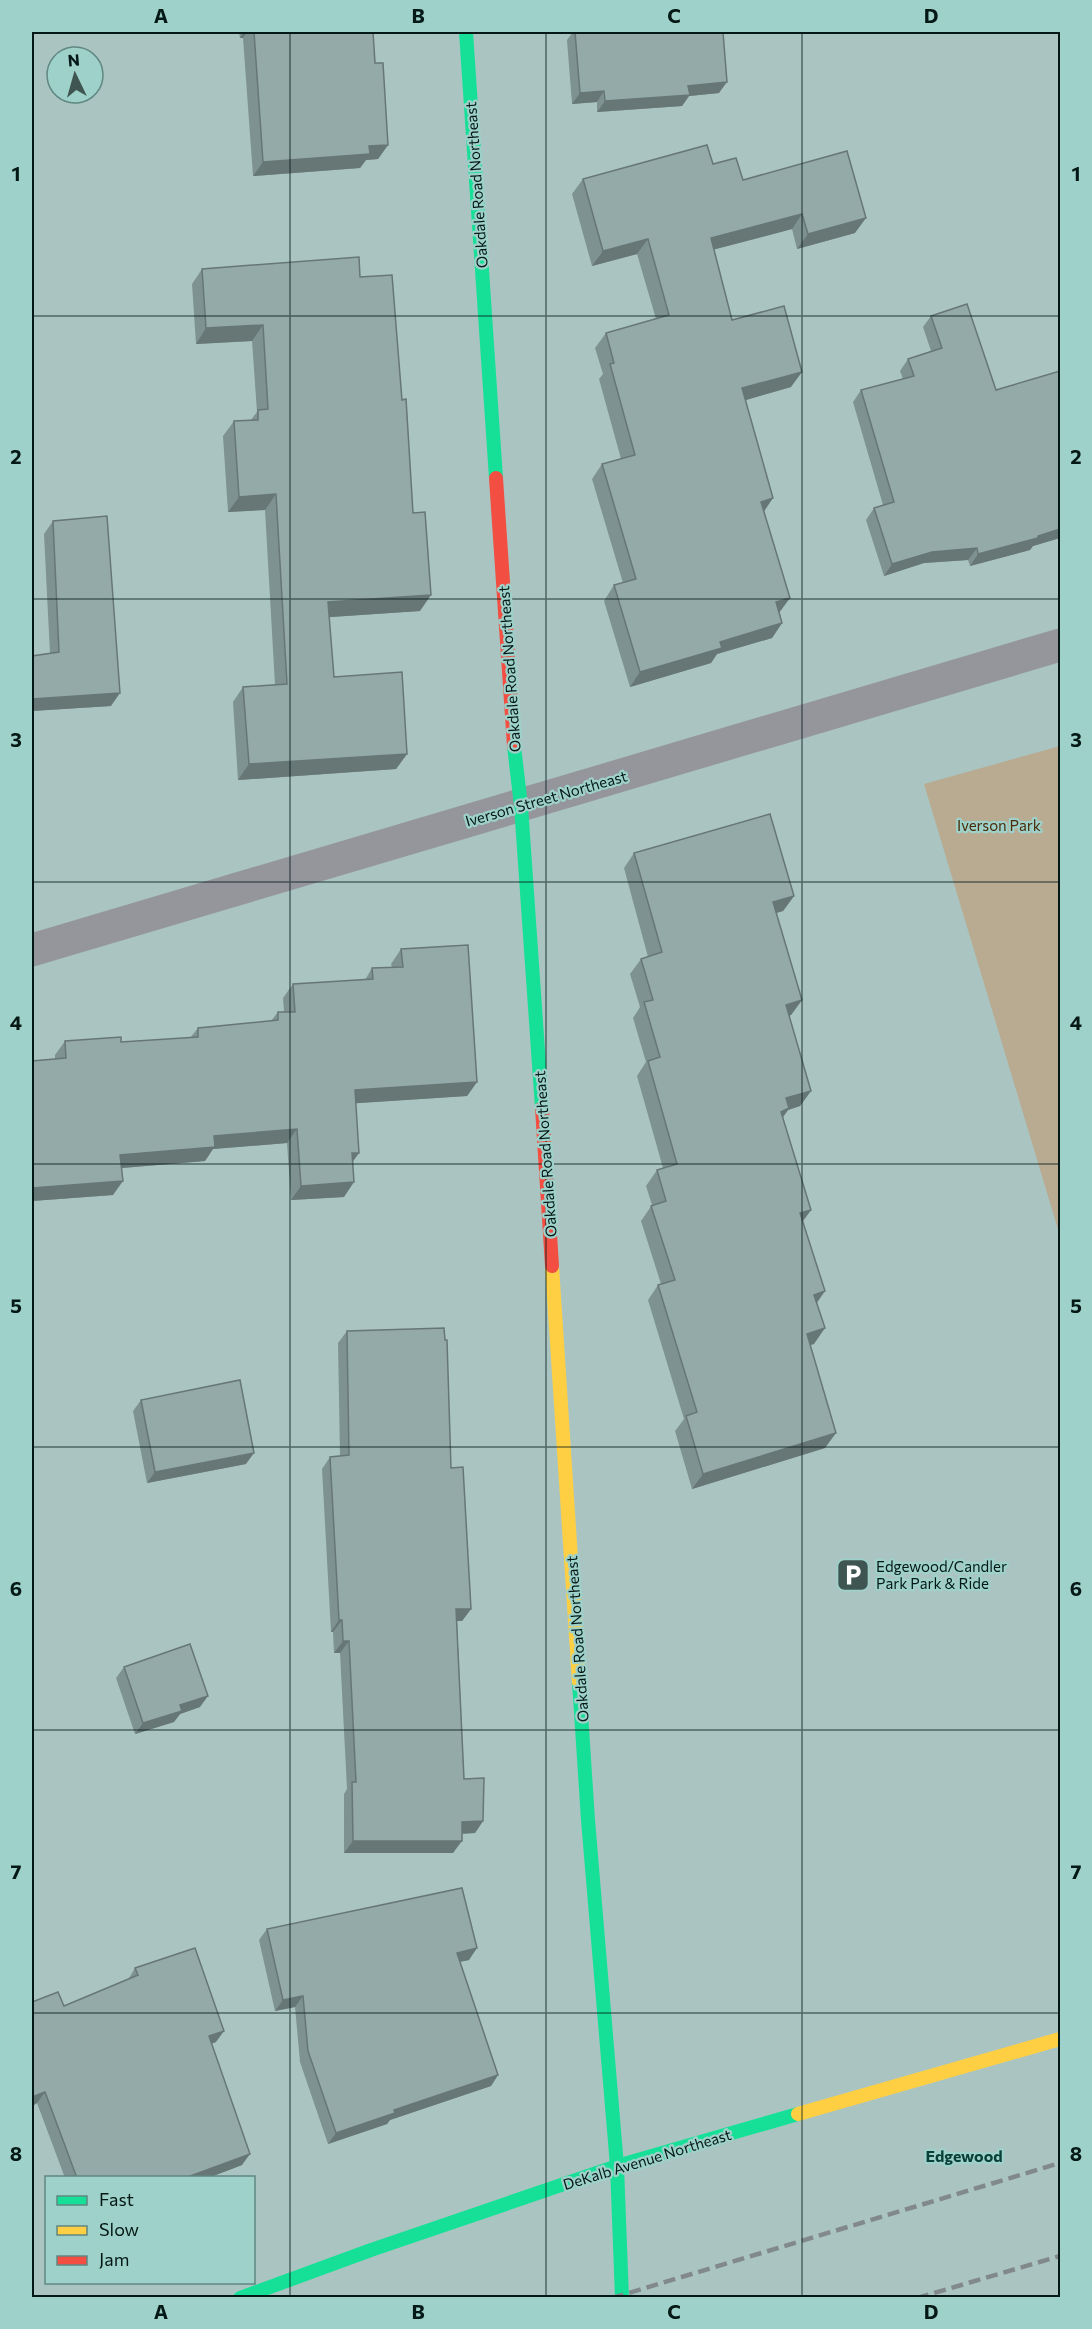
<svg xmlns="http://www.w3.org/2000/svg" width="1092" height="2329" font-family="Commissioner,sans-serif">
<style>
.green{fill:#b8ab92}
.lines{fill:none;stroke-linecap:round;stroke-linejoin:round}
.street{stroke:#95969c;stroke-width:33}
.fast{stroke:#16e098;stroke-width:14}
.slow{stroke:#ffcf43;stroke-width:14}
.jam{stroke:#f24e42;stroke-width:14}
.rail{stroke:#82898b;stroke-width:4.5;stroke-dasharray:12 6;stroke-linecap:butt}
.wall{fill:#7e9291}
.shaded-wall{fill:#677776}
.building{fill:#93aaa9;stroke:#677776;stroke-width:1.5}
.grid{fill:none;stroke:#041815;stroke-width:1.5;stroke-opacity:0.55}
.labels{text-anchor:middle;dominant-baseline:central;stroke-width:4.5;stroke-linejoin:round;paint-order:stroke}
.street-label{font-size:15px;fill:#041815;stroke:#9ed1c9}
.park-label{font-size:15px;fill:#4b2b08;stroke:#9ed1c9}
.poi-label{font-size:15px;fill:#041815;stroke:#9ed1c9;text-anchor:start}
.neighbourhood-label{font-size:16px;font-weight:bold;fill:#0a403a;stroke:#9ed1c9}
.neatline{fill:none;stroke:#041815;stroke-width:2}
.grid-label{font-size:20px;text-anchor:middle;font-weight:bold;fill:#041815}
</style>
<rect width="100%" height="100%" fill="#aac5c1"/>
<polygon class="green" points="1060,746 1060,1236 924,784"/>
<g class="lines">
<polyline class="street" points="32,950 1060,645"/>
<g class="fast">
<polyline points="466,32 496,478"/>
<polyline points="514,746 521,806 542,1108"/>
<polyline points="579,1682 588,1820 617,2166 622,2298"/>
<polyline points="240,2298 371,2250 617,2166 798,2114"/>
</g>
<g class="slow">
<polyline points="552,1266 579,1682"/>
<polyline points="798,2114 1060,2039"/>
</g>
<g class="jam">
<polyline points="496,478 514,746"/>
<polyline points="542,1108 552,1266"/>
</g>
<g class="rail">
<polyline points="612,2298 1060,2163"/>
<polyline points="917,2298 1060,2256"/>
</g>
</g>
<g class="wall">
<polygon points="239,32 373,32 375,63 388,145 378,159 366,160 360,168 253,176 243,38 240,38"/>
<polygon points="573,32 723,32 719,93 689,96 682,106 597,112 597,102 572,104 567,40"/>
<polygon points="713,164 743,180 855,233 797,249 792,229 714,249 732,320 791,387 746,400 780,613 782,623 772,638 717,654 711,663 630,687 604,601 614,585 623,583 592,479 602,464 621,459 599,379 603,374 595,348 606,333 656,319 637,254 592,266 572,194 583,179"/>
<polygon points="202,269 360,277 402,400 413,513 420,611 329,617 334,677 407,754 396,769 238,780 233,702 243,687 275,685 265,510 228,512 223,436 234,421 251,420 257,412 252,341 196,344 192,284"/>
<polygon points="931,316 996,390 1060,371 1060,538 1033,546 1030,550 970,566 968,560 924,563 884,576 866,520 874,508 883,505 853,402 861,390 903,379 900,371 908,359 931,351 923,327"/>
<polygon points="53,521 111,706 32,711 32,656 50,654 44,534"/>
<polygon points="634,853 794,896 783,911 776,913 802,1000 791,1015 789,1016 811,1091 800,1106 788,1110 783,1117 811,1210 803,1221 817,1303 814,1344 810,1345 825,1448 692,1489 675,1431 684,1419 648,1300 658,1285 661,1284 641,1221 652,1205 646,1186 657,1170 663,1168 637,1076 646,1062 633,1018 640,1007 630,974 641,959 648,957 624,868"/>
<polygon points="401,949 477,1082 467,1096 356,1103 353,1162 344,1197 291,1200 287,1143 213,1149 205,1161 122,1168 113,1195 32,1201 32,1061 55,1059 55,1055 65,1041 121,1042 190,1038 198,1028 271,1021 278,1012 284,1012 283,998 293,984 365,980 372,968 392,967 391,964"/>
<polygon points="347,1331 451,1468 471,1609 462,1621 457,1621 464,1779 483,1821 475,1833 462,1834 453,1853 344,1853 344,1794 347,1789 340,1653 334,1653 333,1632 331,1632 322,1469 330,1457 340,1456 338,1343"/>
<polygon points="141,1400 246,1464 147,1483 133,1411"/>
<polygon points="124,1667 200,1707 180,1714 174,1722 135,1734 116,1678"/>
<polygon points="267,1929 469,1960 459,1962 498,2075 491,2086 390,2120 387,2124 328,2144 300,2062 295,2007 275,2011 259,1940"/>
<polygon points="135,1968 216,2042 211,2044 242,2165 208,2178 65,2178 37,2103 32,2106 32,2002 64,2006 128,1980"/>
</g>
<g class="shaded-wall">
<polygon points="244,32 247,32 243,38 240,38"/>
<polygon points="727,82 719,93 689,96 682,106 597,112 605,101 688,86"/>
<polygon points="604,91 597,102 572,104 580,93"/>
<polygon points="388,145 378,159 366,160 360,168 253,176 263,162 369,146"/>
<polygon points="802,214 792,229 701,253 711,238"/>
<polygon points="866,218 855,233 797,249 808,234"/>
<polygon points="648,239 637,254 592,266 603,251"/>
<polygon points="263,325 252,341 196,344 206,328"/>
<polygon points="802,372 791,387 732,404 742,388"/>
<polygon points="276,494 265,510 228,512 239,497"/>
<polygon points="773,498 763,513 761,502"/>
<polygon points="1060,529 1060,538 1033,546 1030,550 970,566 978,554"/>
<polygon points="977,548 968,560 924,563 884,576 892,564 932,552"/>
<polygon points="431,595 420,611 317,618 328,602"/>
<polygon points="790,598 779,613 776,602"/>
<polygon points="782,623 772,638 717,654 711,663 630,687 640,672 720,642"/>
<polygon points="120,693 111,706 32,711 32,699"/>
<polygon points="407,754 396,769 238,780 249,764"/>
<polygon points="794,896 783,911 762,917 773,902"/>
<polygon points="802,1000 791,1015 775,1020 786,1005"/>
<polygon points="477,1082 467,1096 345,1104 355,1090"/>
<polygon points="811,1091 800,1106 788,1110 778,1124 781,1112 786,1098"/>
<polygon points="297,1129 287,1143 213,1149 205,1161 110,1169 120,1155 214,1136"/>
<polygon points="352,1153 359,1153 349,1167"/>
<polygon points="123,1181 113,1195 32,1201 32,1188"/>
<polygon points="354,1182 344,1197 291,1200 301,1186"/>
<polygon points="811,1210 800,1225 800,1213"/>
<polygon points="825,1291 814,1307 814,1295"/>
<polygon points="825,1328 814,1344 796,1349 807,1334"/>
<polygon points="836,1433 825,1448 692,1489 703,1474"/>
<polygon points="254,1453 246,1464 147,1483 155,1472"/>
<polygon points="456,1609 471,1609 462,1621 448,1621"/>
<polygon points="339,1620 342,1620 333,1632 331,1632"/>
<polygon points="343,1641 349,1641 340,1653 334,1653"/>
<polygon points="208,1696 200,1707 180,1714 174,1722 135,1734 143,1723 180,1705"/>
<polygon points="483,1821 475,1833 453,1834 462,1822"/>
<polygon points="353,1841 462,1841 453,1853 344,1853"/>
<polygon points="477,1948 469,1960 449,1964 457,1953"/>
<polygon points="303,1996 295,2007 275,2011 283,2000"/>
<polygon points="224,2031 216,2042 201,2047 209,2036"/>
<polygon points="498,2075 491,2086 390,2120 387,2124 328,2144 336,2133 394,2110"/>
<polygon points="45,2092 37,2103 32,2106 32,2097"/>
<polygon points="250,2154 242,2165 208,2178 185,2178"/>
</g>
<g class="building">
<polygon points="254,32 373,32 375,63 383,63 388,145 369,146 370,154 263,162"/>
<polygon points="575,32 723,32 727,82 688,86 690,95 605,101 604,91 580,93"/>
<polygon points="707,145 713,164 736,158 743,180 847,151 866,218 808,234 802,214 711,238 732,320 784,306 802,372 742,388 773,498 761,502 790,598 776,602 782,623 720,642 722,648 640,672 614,585 636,579 602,464 635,455 610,364 614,363 606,333 669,315 648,239 603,251 583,179"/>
<polygon points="359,257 360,277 392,275 402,400 406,399 413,513 425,512 431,595 328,602 334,677 402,672 407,754 249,764 243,687 287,684 276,494 239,497 234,421 258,420 258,410 268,409 263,325 206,328 202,269"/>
<polygon points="967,304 996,390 1060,371 1060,529 1038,536 1038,538 978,554 977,548 932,552 892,564 874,508 894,502 861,390 914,376 908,359 942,348 931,316"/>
<polygon points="107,516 120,693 32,699 32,656 59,652 53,521"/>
<polygon points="770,814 794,896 773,902 802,1000 786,1005 811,1091 786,1098 789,1108 781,1112 811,1210 800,1213 825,1291 814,1295 825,1328 807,1334 836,1433 703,1474 686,1416 697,1412 658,1285 675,1280 651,1206 666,1201 657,1170 677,1164 648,1061 660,1057 644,1002 653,1000 641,959 662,952 634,853"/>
<polygon points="468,945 477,1082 355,1090 359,1153 352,1153 354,1182 301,1186 297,1129 214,1136 215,1147 120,1155 123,1181 32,1188 32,1061 66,1058 65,1041 121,1037 121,1042 198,1037 198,1028 278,1020 278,1012 295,1012 293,984 373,979 372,968 403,967 401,949"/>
<polygon points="444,1328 445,1340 447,1340 451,1468 463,1467 471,1609 456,1609 464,1779 484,1778 483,1821 462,1822 462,1841 353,1841 352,1782 356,1782 349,1641 343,1641 342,1620 339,1620 330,1457 349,1455 347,1331"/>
<polygon points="240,1380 254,1453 155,1472 141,1400"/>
<polygon points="190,1644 208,1696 180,1705 182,1711 143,1723 124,1667"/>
<polygon points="462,1888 477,1948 457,1953 498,2075 394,2110 395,2113 336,2133 308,2051 303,1996 283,2000 267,1929"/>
<polygon points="195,1948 224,2031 209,2036 250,2154 185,2178 77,2178 45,2092 32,2097 32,2002 58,1992 64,2006 138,1975 135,1968"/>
</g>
<path class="grid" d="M290 32V2298M546 32V2298M802 32V2298M32 316H1060M32 599H1060M32 882H1060M32 1164H1060M32 1447H1060M32 1730H1060M32 2013H1060"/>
<defs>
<symbol id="parking-square" viewBox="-11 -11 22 22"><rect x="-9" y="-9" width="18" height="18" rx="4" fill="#3e5551" stroke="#9ed1c9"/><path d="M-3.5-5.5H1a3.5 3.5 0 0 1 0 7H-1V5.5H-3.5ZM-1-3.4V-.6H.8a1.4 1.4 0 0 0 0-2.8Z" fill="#fff"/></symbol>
</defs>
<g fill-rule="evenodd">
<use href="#parking-square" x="834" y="1556" width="38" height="38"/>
</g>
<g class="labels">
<g class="street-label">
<text transform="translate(476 185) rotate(-94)">Oakdale Road Northeast</text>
<text transform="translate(509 669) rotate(-94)">Oakdale Road Northeast</text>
<text transform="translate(546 798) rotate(-16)">Iverson Street Northeast</text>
<text transform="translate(545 1154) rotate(-94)">Oakdale Road Northeast</text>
<text transform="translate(577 1639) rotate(-94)">Oakdale Road Northeast</text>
<text transform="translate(647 2159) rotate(-17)">DeKalb Avenue Northeast</text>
</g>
<g class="park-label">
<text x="999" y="825">Iverson Park</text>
</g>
<g class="poi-label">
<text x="876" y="1566">Edgewood/Candler<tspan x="876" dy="17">Park Park &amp; Ride</tspan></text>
</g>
<g class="neighbourhood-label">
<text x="964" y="2155">Edgewood</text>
</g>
</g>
<rect width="1092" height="2329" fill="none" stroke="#9ed1c9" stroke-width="66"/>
<rect x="45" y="2176" width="210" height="108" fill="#9ed1c9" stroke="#608781" stroke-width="1.5"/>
<rect x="57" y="2196" width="30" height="9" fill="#16e098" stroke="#608781" stroke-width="1.5"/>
<text x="99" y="2206" font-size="18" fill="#041815">Fast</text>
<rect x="57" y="2226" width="30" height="9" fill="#ffcf43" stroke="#608781" stroke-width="1.5"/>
<text x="99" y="2236" font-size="18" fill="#041815">Slow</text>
<rect x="57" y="2256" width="30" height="9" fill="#f24e42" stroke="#608781" stroke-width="1.5"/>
<text x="99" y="2266" font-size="18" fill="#041815">Jam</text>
<g transform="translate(75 75) rotate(355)"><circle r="28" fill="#9ed1c9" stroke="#608781" stroke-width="1.5"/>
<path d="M0-4.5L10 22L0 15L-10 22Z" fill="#3e5551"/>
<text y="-9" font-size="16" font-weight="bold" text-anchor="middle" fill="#041815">N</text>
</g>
<rect x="33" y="33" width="1026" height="2263" class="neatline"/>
<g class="grid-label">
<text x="161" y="23">A</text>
<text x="418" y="23">B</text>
<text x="674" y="23">C</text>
<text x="931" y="23">D</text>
<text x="16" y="181">1</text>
<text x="1076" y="181">1</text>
<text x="16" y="464">2</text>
<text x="1076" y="464">2</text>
<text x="16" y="747">3</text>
<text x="1076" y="747">3</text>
<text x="16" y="1030">4</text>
<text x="1076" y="1030">4</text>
<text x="16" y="1313">5</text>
<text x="1076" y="1313">5</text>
<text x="16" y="1596">6</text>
<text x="1076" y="1596">6</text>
<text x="16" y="1879">7</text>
<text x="1076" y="1879">7</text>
<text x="16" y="2161">8</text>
<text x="1076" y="2161">8</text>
<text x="161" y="2319">A</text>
<text x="418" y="2319">B</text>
<text x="674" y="2319">C</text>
<text x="931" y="2319">D</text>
</g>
</svg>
